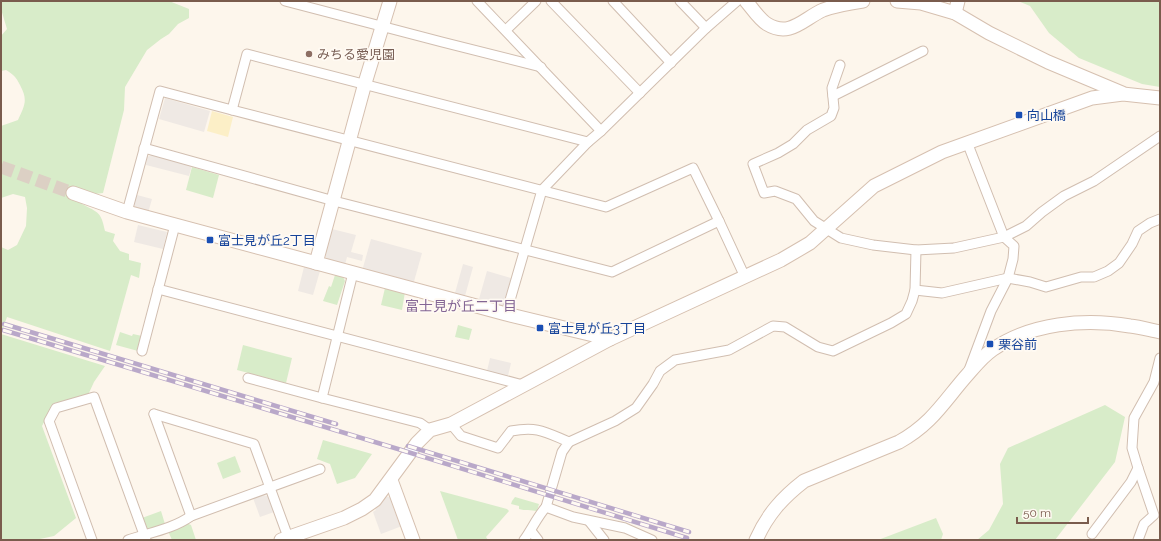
<svg xmlns="http://www.w3.org/2000/svg" width="1161" height="541" font-family="Raleway,'Noto Sans JP',sans-serif">
<style>
.industrial{fill:#efe9e4}
.green{fill:#d8ecc9}
.sand{fill:#fcefc7}
.lines{fill:none;stroke-linecap:round;stroke-linejoin:round}
.secondary-tunnel{stroke:#dcd0c4;stroke-width:13;stroke-dasharray:13 6;stroke-linecap:butt}
.street-casing{stroke:#d1beb0;stroke-width:11}
.secondary-casing{stroke:#d6c0b0;stroke-width:15}
.street{stroke:#fff;stroke-width:9}
.secondary{stroke:#fff;stroke-width:13}
.rail-casing{stroke:#b9a8c9;stroke-width:4.5}
.rail{stroke:#fffaf3;stroke-width:3;stroke-dasharray:9;stroke-linecap:butt}
.education-dot{fill:#8d6e63;stroke:#fffaf3;stroke-width:1.5}
.transit-dot{fill:#1a4fb4;stroke:#fffaf3;stroke-width:1.5}
.labels{text-anchor:middle;dominant-baseline:central;stroke-width:3.5;stroke-linejoin:round;paint-order:stroke}
.education-label{font-size:13px;fill:#785e54;stroke:#fffaf3;text-anchor:start}
.transit-label{font-size:13px;fill:#164399;stroke:#fffaf3;text-anchor:start}
.neighbourhood-label{font-size:14px;fill:#846695;stroke:#fffaf3}
</style>
<rect width="100%" height="100%" fill="#fdf6ec"/>
<g class="industrial">
<polygon points="165,98 210,111 204,132 159,119"/>
<polygon points="152,155 192,165 189,176 146,165 147,157"/>
<polygon points="137,195 152,199 148,213 136,210 134,204"/>
<polygon points="138,225 167,232 163,249 134,242"/>
<polygon points="332,229 356,235 351,252 363,255 362,261 347,257 345,265 327,260 325,254"/>
<polygon points="371,239 422,253 413,285 362,271"/>
<polygon points="463,264 473,267 465,296 455,293"/>
<polygon points="304,267 320,271 313,295 298,291"/>
<polygon points="487,271 511,278 503,306 479,299"/>
<polygon points="490,358 511,363 508,376 487,371"/>
<polygon points="262,495 268,496 274,512 260,517 253,498"/>
<polygon points="386,496 391,498 402,526 381,534 373,512 376,510 374,508"/>
</g>
<g class="green">
<path d="M1 1H169L189 9V18L178 24 169 34 161 39 147 50 125 87 124 110 103 193 95 194 85 193 82 204C99 213 101 212 105 231L115 234 113 241 120 251 129 254V260L141 263 139 278 131 275 110 351 7 317 1 334 105 366 94 382 88 395 54 403 42 426 76 518 54 536 35 540H1V247L8 250 17 245 26 226 27 208 25 197 13 194 1 198V126L18 120C25 105 28 100 20 85 16 77 13 74 6 70L1 71V36L7 29 1 9Z"/>
<polygon points="1018,1 1160,1 1160,87 1142,84 1079,58 1049,33 1030,6"/>
<polygon points="192,167 219,175 213,198 186,190"/>
<polygon points="335,275 343,277 345,281 337,305 323,301 329,286 331,287"/>
<polygon points="385,288 405,292 402,310 381,305"/>
<polygon points="458,325 472,329 469,340 455,337"/>
<polygon points="120,332 132,336 133,334 142,336 138,351 116,345"/>
<polygon points="243,345 292,358 286,383 237,370"/>
<polygon points="1105,405 1125,417 1115,462 1055,540 977,540 989,530 1003,504 1000,464 1008,448"/>
<polygon points="323,440 372,454 355,478 337,484 330,464 317,459"/>
<polygon points="235,456 241,472 223,479 217,463"/>
<polygon points="440,491 507,509 509,511 486,537 488,540 458,540"/>
<path d="M515 497 539 504 537 511C531 510 525 511 519 509V506L511 504 512 501Z"/>
<polygon points="161,511 165,524 146,530 142,518"/>
<polygon points="936,518 943,534 941,540 878,540"/>
<polygon points="186,523 191,525 196,540 172,540 168,531"/>
</g>
<polygon class="sand" points="212,111 233,117 228,137 207,131"/>
<g class="lines">
<polyline class="secondary-tunnel" points="1,167 73,193"/>
<defs>
<g id="street">
<polyline points="285,1 442,42 541,67"/>
<polyline points="477,1 601,131"/>
<polyline points="551,1 640,93"/>
<polyline points="613,1 671,63"/>
<polyline points="680,1 706,28"/>
<polyline points="506,30 536,1"/>
<polyline points="840,65 832,88 834,108 831,116 807,130 793,144 778,153 753,164 764,193 775,191 796,199 814,221 841,238 873,245 916,250 954,248 1004,237 1026,226 1042,212 1064,196 1094,181 1160,136"/>
<polyline points="833,96 923,51"/>
<polyline points="232,110 606,207 693,168 719,221"/>
<polyline points="967,142 1004,237 1014,246 1013,259 1008,278 991,311 969,370"/>
<polyline points="144,148 334,201 612,272 719,221 745,277"/>
<polyline points="127,212 160,91 232,110 247,54 588,142"/>
<polyline points="353,273 322,398 420,423 430,430"/>
<polyline points="158,289 523,385"/>
<polyline points="915,290 942,293 1008,278 1030,282 1046,287 1081,277 1094,277 1108,271 1119,263 1132,244 1138,231 1150,223 1160,219"/>
<polyline points="506,314 542,190 588,142 601,131 706,28 737,1"/>
<polyline points="142,351 175,225"/>
<polyline points="248,378 322,398"/>
<polyline points="154,414 254,444 288,537"/>
<polyline points="154,414 191,516"/>
<path d="M451 424 461 436 498 448 511 431C538 426 545 432 569 442L562 452 546 507"/>
<polyline points="569,442 615,421 636,408 653,384 660,371 675,360 729,350 773,326 785,327 818,347 833,351 891,323 906,314 912,301 915,290 916,250"/>
<polyline points="589,521 604,540"/>
<polyline points="531,531 538,540"/>
<polyline points="1092,534 1131,482 1138,468"/>
<polyline points="92,540 49,421 56,408 94,397 146,540"/>
<path d="M128 540C148 533 173 529 191 516L320 469"/>
<path d="M524 540C532 529 537 517 546 507L573 517 625 528 652 540"/>
<polyline points="1138,540 1144,524 1154,515 1138,468 1132,448 1134,418 1154,382 1160,358"/>
</g>
<g id="secondary">
<path d="M746 1C752 8 759 19 767 24 790 38 803 19 823 10 836 5 849 3 863 1"/>
<polyline points="897,1 921,3 955,13 989,33 1048,62 1122,93"/>
<polyline points="955,13 958,1"/>
<polyline points="73,193 127,212 506,314 610,339"/>
<polyline points="316,263 365,83 390,1"/>
<polyline points="391,480 413,540"/>
<polyline points="281,540 344,518 362,509 375,500 417,443 430,430 451,424 610,339 781,260 810,243 874,186 942,152 1092,98 1123,94 1160,98"/>
<path d="M756 540C767 515 782 498 804 481L899 442C933 423 944 401 968 374 975 366 983 356 992 350 1030 323 1085 318 1130 326 1140 327 1150 330 1160 332"/>
</g>
</defs>
<use href="#street" class="street-casing"/>
<use href="#secondary" class="secondary-casing"/>
<use href="#street" class="street"/>
<use href="#secondary" class="secondary"/>
<defs>
<g id="rail">
<polyline points="4,324 336,424"/>
<polyline points="3,330 398,449 687,538"/>
<polyline points="408,446 689,532"/>
</g>
</defs>
<use href="#rail" class="rail-casing"/>
<use href="#rail" class="rail"/>
</g>
<circle class="education-dot" cx="309" cy="54" r="4"/>
<g class="transit-dot">
<rect x="1015" y="111" width="8" height="8" rx="2"/>
<rect x="206" y="236" width="8" height="8" rx="2"/>
<rect x="536" y="324" width="8" height="8" rx="2"/>
<rect x="986" y="340" width="8" height="8" rx="2"/>
</g>
<g class="labels">
<g class="education-label">
<text x="317" y="54">みちる愛児園</text>
</g>
<g class="transit-label">
<text x="1027" y="115">向山橋</text>
<text x="218" y="240">富士見が丘2丁目</text>
<text x="548" y="328">富士見が丘3丁目</text>
<text x="998" y="344">栗谷前</text>
</g>
<g class="neighbourhood-label">
<text x="461" y="306">富士見が丘二丁目</text>
</g>
</g>
<rect width="1161" height="541" fill="none" stroke="#7a5c4d" stroke-width="4"/>
<path d="M1017 517v6h71v-6" fill="none" stroke="#7a5c4d" stroke-width="2"/>
<text x="1023" y="517" font-size="12" fill="#7a5c4d" stroke="#fffaf3" stroke-width="3" paint-order="stroke">50 m</text>
</svg>
